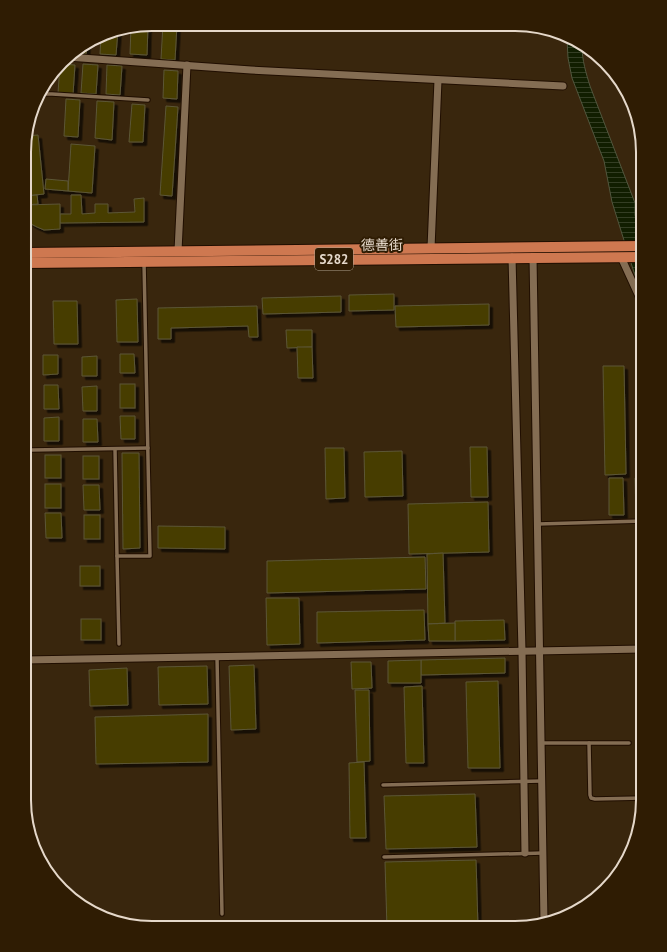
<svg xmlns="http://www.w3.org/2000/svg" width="667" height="952" font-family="'PT Sans','Noto Sans SC',sans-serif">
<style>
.water{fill:url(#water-rules);stroke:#51563d}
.building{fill:#463c00;stroke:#5c5636;filter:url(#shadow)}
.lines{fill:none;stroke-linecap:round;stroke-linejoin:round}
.service-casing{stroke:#200e00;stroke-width:5.5}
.minor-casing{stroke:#200e00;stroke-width:9}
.primary-casing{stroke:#200e00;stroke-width:12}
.service{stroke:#846d53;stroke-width:3.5}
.minor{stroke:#846d53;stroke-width:7}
.primary{stroke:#ce7850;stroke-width:10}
.labels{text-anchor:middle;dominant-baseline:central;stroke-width:4;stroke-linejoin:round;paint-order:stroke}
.shield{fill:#2f1c03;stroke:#aea08e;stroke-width:1}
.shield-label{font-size:13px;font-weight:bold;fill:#e5d8ca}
.street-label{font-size:14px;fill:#e5d8ca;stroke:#2f1c03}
.rim{fill:none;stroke:#e5d8ca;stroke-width:2}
</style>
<defs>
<pattern id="water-rules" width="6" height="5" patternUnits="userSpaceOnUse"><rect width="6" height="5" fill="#111e00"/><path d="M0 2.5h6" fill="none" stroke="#343e24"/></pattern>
<filter id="shadow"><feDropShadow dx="3.5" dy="3.5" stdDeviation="0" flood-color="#0009"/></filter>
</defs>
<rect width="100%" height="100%" fill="#39260d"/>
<path class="water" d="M567 39 582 46C582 60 586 73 590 86L635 203V215L639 232 643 242V296L638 285 612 202 604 161 572 78 568 58Z"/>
<g class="building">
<polygon points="163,24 177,24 175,60 161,59"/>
<polygon points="148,25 147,55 130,54 131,27"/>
<polygon points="118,30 116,55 100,54 101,36 111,31"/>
<polygon points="87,45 86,54 72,53"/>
<polygon points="61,64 75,65 73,94 58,93 60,65"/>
<polygon points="83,64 98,65 96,94 81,93"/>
<polygon points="107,65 122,66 120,95 106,94"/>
<polygon points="164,70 178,71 177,99 163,98"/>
<polygon points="66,99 80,100 78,137 64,136"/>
<polygon points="97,101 114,102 112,140 95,138"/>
<polygon points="132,104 145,105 143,142 129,142"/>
<polygon points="166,106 178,107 172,196 160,195"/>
<polygon points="38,135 44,194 25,196 25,136"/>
<polygon points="71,144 95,146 92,193 68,191"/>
<polygon points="46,179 68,181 68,191 45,189"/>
<polygon points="37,195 38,204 25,205 25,196"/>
<polygon points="71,195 81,195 82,214 95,213 95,204 108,204 108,213 135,212 134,199 144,198 144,222 60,223 60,214 71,214"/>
<polygon points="60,204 60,229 44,230 37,227 31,224 25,217 25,205"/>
<polygon points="394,294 394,310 349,311 349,295"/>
<polygon points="341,296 341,312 263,314 262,298"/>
<polygon points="137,299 138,342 117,342 116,300"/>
<polygon points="53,301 77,301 78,344 54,344"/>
<polygon points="489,304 489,325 396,327 395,306"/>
<polygon points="257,306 258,337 249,337 248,326 171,328 171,339 158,339 158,308"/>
<polygon points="286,330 312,330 312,347 287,348"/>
<polygon points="297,347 312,347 313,378 298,378"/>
<polygon points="120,354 134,354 135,373 120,373"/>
<polygon points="43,355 58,355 58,374 43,375"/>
<polygon points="97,356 97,376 82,376 82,357"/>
<polygon points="603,366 624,366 626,474 605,475"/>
<rect x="120" y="384" width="15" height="24"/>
<polygon points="44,385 58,385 59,409 44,409"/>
<polygon points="97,386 97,411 83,411 82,387"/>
<polygon points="120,416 135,416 135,439 121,439"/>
<polygon points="59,417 59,441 44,441 44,418"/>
<polygon points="83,419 97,419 98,442 83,442"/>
<polygon points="470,447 487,447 488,497 471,497"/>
<polygon points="325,448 344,448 345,498 326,499"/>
<polygon points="402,451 403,496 365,497 364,452"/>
<polygon points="122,453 139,453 140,548 123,549"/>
<rect x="45" y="455" width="16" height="23"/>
<rect x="83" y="456" width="16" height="23"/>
<polygon points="609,478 623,478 624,515 609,515"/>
<polygon points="635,478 643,478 643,514 636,514"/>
<rect x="45" y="484" width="16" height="24"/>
<polygon points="83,485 99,485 100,510 84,510"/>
<polygon points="488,502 489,552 409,554 408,504"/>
<polygon points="45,513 61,513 62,538 46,538"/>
<rect x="84" y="515" width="16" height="24"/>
<polygon points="158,526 225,527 225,549 158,548"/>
<polygon points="443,553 445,623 428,624 427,554"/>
<polygon points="425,557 426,589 267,593 267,561"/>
<rect x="80" y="566" width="20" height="20"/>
<polygon points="266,598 299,598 300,644 267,645"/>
<polygon points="424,610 425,640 317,643 317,612"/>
<rect x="81" y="619" width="20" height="21"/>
<polygon points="504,620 505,640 455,641 455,621"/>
<polygon points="455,623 455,641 429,641 428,624"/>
<polygon points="505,658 505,673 421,675 421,660"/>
<polygon points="421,660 421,683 388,683 388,661"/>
<polygon points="351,662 371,662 372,688 352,689"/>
<polygon points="254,665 256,729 231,730 229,666"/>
<polygon points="207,666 208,704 159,705 158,667"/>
<polygon points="127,668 128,705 90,706 89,670"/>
<polygon points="638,669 643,669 643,773 640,773"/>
<polygon points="498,681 500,768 468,768 466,682"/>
<polygon points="422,686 424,763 406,763 404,687"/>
<polygon points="355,690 369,690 370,761 357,762"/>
<polygon points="208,714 208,762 96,764 95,717"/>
<polygon points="364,762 366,838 350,838 349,763"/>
<polygon points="475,794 477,847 386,849 384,796"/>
<polygon points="476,860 478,928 387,928 385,862"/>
</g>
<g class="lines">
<defs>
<g id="service">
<polyline points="39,94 52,94 148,100"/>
<polyline points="115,449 117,556"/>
<polyline points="32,450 148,448"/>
<polyline points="538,524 643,521"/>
<polyline points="119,644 117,556 150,556 144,263"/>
<polyline points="217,657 222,914"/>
<polyline points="541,743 629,743"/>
<polyline points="589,743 590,795 591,798 595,799 643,798"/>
<polyline points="383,785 542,781"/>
<polyline points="384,857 543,853"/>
</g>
<g id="minor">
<polyline points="67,57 251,70 563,86"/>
<polyline points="431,248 438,80"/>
<polyline points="178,251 187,65"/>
<polyline points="512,257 522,651 525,853"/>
<polyline points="533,257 544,921"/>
<polyline points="621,257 643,305"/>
<polyline points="24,660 643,649"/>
</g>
<g id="primary">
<polyline points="25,253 643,246"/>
<polyline points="25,263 643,257"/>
</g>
</defs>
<use href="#service" class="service-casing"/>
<use href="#minor" class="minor-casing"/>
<use href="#primary" class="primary-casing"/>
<use href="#service" class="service"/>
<use href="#minor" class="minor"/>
<use href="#primary" class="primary"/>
</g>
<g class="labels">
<rect class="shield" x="315" y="248" width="38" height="22" rx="3"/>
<g class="shield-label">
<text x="334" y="259">S282</text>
</g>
<g class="street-label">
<text transform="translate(382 245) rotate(-1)">德善街</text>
</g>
</g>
<path d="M0 0H667V952H0ZM152 31H515A121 121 0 0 1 636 152V800A121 121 0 0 1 515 921H152A121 121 0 0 1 31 800V152A121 121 0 0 1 152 31Z" fill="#2f1c03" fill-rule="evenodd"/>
<path class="rim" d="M152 31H515A121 121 0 0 1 636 152V800A121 121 0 0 1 515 921H152A121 121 0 0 1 31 800V152A121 121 0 0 1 152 31Z"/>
</svg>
